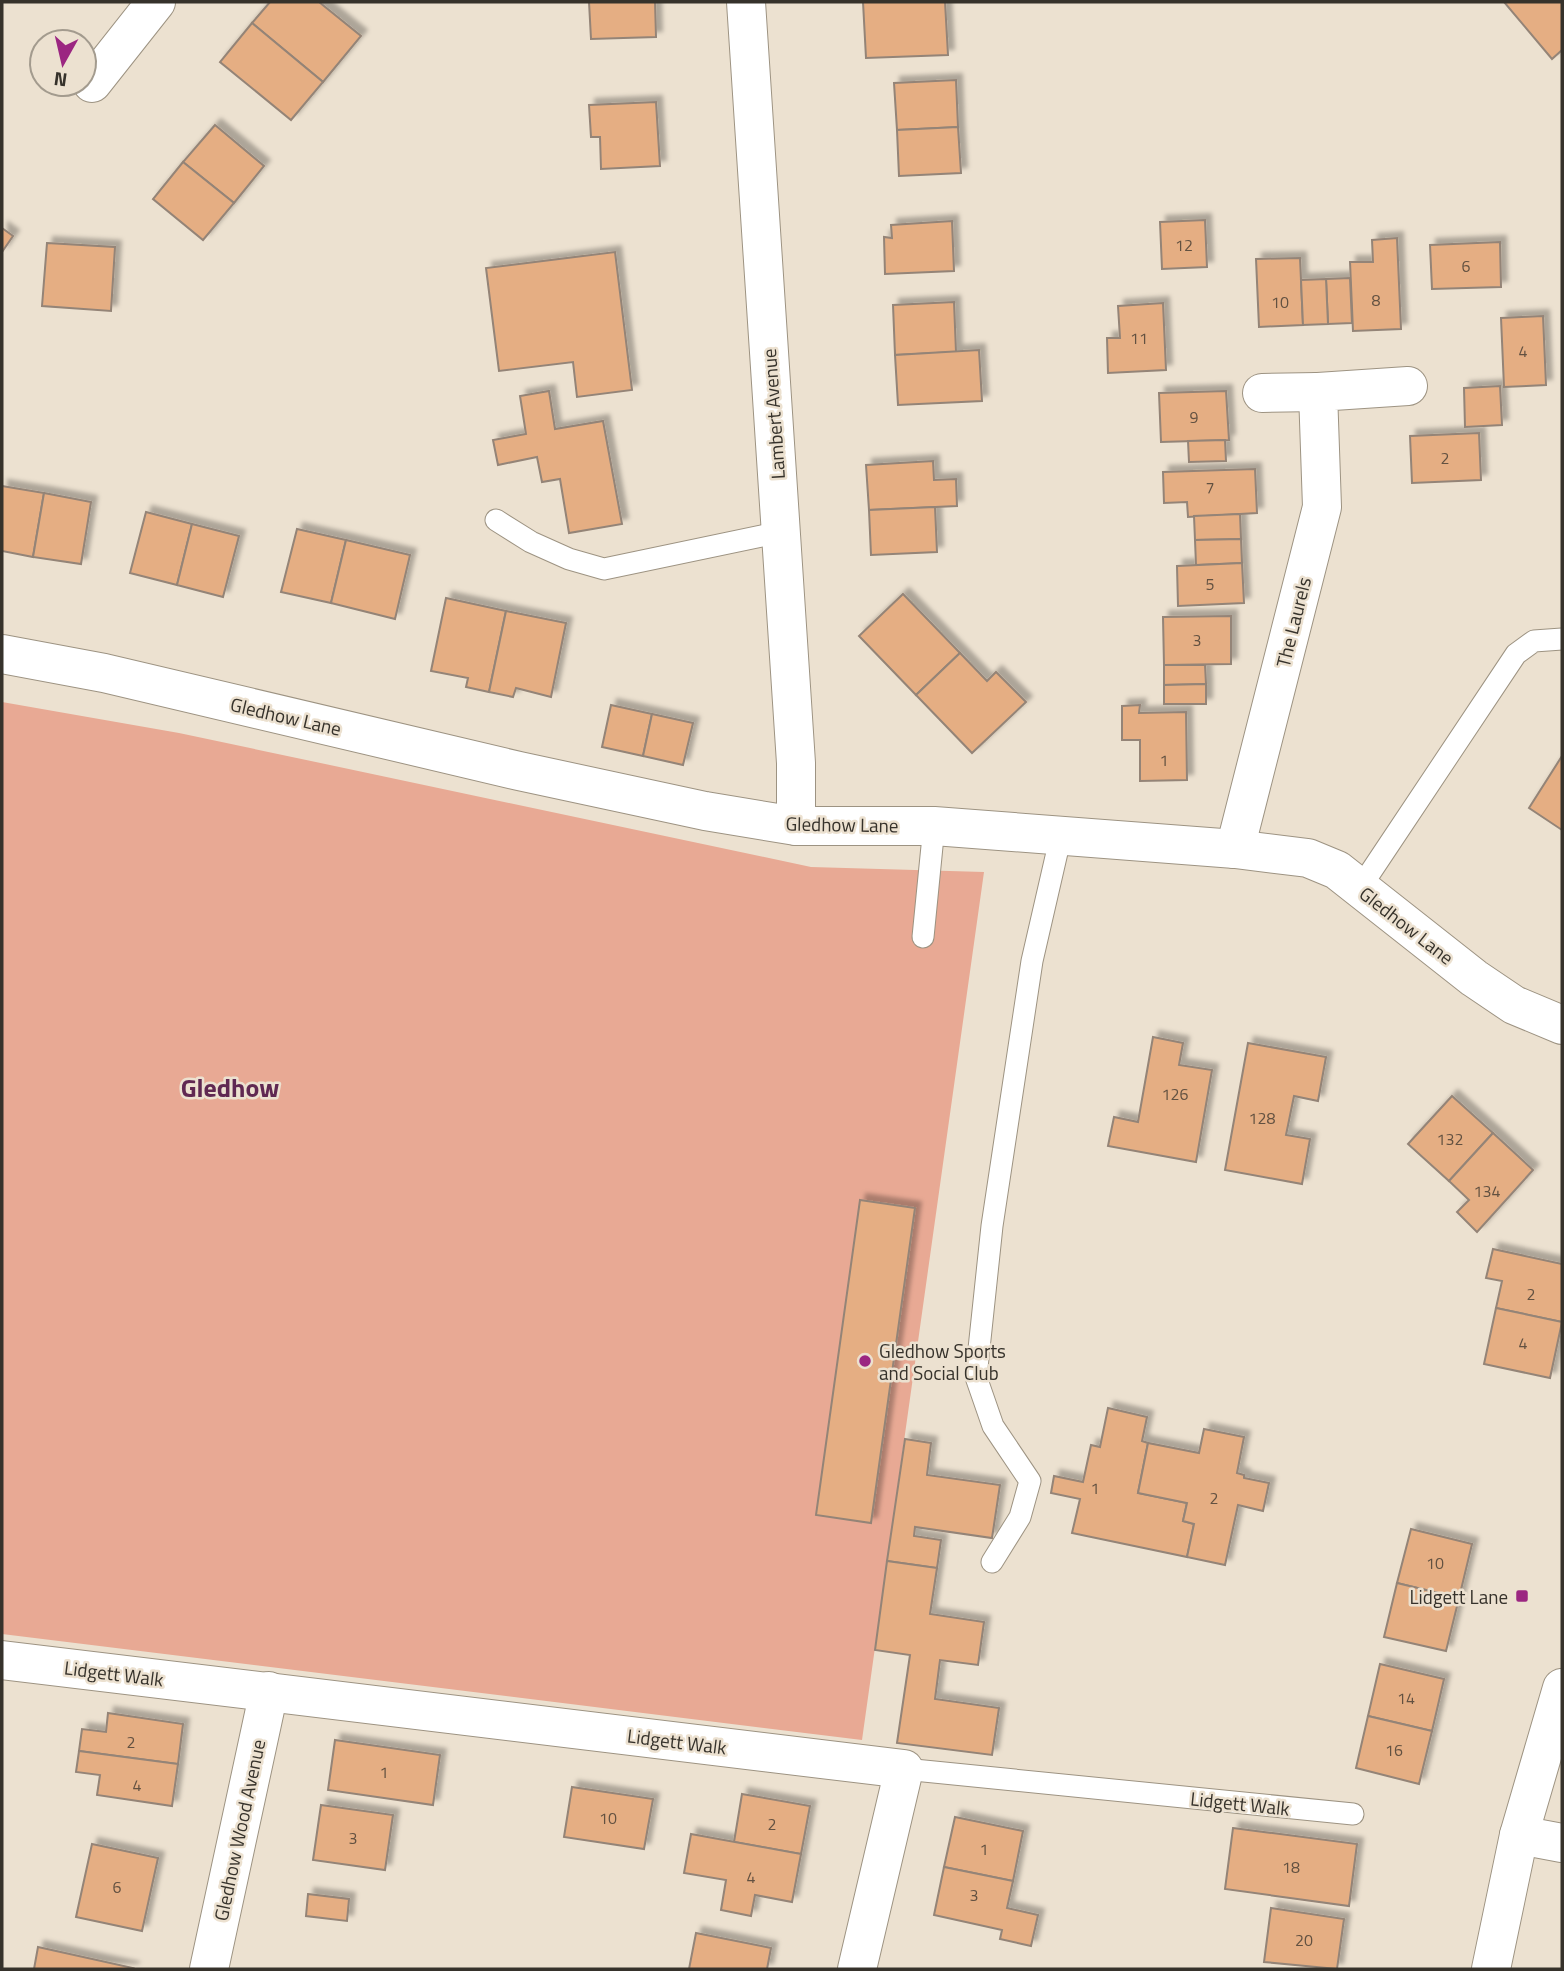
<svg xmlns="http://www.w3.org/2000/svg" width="1564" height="1971" font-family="'Titillium Web',sans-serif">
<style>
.green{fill:#e8a994}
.building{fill:#e5ae83;stroke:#948477;stroke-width:2;filter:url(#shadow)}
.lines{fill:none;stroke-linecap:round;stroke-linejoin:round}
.service-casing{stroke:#9d9382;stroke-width:23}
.minor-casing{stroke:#9d9382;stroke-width:40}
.tertiary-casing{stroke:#9d9382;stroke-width:40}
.service{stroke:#fff;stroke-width:21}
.minor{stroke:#fff;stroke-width:38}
.tertiary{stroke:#fff;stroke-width:38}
.poi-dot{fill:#9b2681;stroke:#ece1d0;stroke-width:2.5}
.labels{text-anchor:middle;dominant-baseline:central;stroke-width:5;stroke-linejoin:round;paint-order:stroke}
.number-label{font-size:16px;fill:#625141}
.street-label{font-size:19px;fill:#36322b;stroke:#ece1d0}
.poi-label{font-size:19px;fill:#36322b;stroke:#ece1d0;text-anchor:start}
.district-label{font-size:26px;font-weight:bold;fill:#602852;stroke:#ece1d0}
</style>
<defs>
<filter id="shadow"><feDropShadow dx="6" dy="-6" stdDeviation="2" flood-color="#0004"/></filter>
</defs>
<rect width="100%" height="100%" fill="#ece1d0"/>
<polygon class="green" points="2,702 179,733 811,867 984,872 862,1740 2,1634"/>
<g class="building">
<polygon points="270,2 319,2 361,36 323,82 252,23"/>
<polygon points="589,2 655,2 656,37 591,39"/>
<polygon points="863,2 945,2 948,55 866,58"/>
<polygon points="1504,2 1562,2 1562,50 1552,59"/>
<polygon points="252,23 323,82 291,120 220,62"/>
<polygon points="956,80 958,127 897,130 894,83"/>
<polygon points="656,102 660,166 601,169 600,137 591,137 589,105"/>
<polygon points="215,125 264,166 234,203 183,162"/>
<polygon points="958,127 961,173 899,176 897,130"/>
<polygon points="183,162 234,203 203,240 153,199"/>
<polygon points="1205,220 1207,267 1162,269 1160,222"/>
<polygon points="952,221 954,271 885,274 884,237 892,238 891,225"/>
<polygon points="2,228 13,236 2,252"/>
<polygon points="1397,238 1401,329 1353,331 1350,262 1373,262 1372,240"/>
<polygon points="1500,242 1501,287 1432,289 1430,245"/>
<polygon points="47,243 115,247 111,311 42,306"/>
<polygon points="615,252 632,390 577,397 573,362 499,371 486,268"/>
<polygon points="1300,258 1303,325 1259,327 1256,259"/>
<polygon points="1350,278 1352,323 1328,324 1326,279"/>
<polygon points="1326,279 1328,324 1303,325 1301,280"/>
<polygon points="954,302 956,352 895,355 893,305"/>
<polygon points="1163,303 1166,370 1108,373 1107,338 1120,338 1118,306"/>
<polygon points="1543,316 1546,385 1504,387 1501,318"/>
<polygon points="979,350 982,401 898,405 895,355"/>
<polygon points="1500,386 1502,425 1465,427 1464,388"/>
<polygon points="549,391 555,429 603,421 622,524 569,533 560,479 542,482 537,457 498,465 493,440 526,434 520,396"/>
<polygon points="1226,391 1229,440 1161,442 1159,393"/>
<polygon points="1479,433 1481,480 1412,483 1410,436"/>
<polygon points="1225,440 1226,461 1189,462 1188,441"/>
<polygon points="933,461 934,480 956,479 957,506 869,510 866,465"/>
<polygon points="1255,469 1257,513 1188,517 1187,502 1164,503 1163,472"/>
<polygon points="2,486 44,493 33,557 2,551"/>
<polygon points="44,493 91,502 81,564 33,557"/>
<polygon points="935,507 937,552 871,555 869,510"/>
<polygon points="146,512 192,524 177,585 130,573"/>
<polygon points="1240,514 1241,539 1195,540 1194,516"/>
<polygon points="192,524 239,536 223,597 177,585"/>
<polygon points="297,529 346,540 331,603 281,592"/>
<polygon points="1241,539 1242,563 1196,565 1195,540"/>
<polygon points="346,540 410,555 395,619 331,603"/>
<polygon points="1242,563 1244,603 1178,606 1177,566"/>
<polygon points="903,594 960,653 916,695 859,636"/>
<polygon points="446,598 506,611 489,692 466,687 468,678 431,671"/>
<polygon points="506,611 566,623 551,697 516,688 513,697 489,692"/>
<polygon points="1231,616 1231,664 1164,665 1163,617"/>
<polygon points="960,653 987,681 996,672 1026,702 972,753 916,695"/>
<polygon points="1164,665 1205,665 1206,684 1164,685"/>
<polygon points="1206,684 1206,704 1164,704 1164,685"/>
<polygon points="611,705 652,714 643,756 602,747"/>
<polygon points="1140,705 1139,713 1186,712 1187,780 1140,781 1140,740 1122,740 1122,706"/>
<polygon points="652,714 693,723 683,765 643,756"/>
<polygon points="1562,756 1562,830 1529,808"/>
<polygon points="1153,1037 1183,1043 1179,1065 1212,1070 1196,1162 1108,1146 1114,1117 1138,1122"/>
<polygon points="1248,1043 1326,1057 1318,1101 1294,1096 1286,1135 1310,1139 1302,1184 1225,1170"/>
<polygon points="1452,1096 1493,1133 1449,1181 1408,1144"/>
<polygon points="1493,1133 1533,1170 1477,1232 1457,1212 1469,1200 1449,1181"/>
<polygon points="860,1200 915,1208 871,1523 816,1515"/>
<polygon points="1493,1249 1562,1264 1562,1322 1496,1308 1502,1281 1486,1278"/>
<polygon points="1496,1308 1562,1322 1550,1378 1484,1364"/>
<polygon points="1108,1408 1147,1417 1142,1441 1148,1443 1138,1493 1187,1503 1183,1521 1194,1524 1187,1557 1072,1533 1080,1499 1051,1493 1054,1476 1083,1482 1091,1445 1100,1447"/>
<polygon points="1204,1429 1244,1437 1237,1473 1244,1475 1244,1478 1269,1483 1263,1511 1238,1505 1225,1565 1187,1557 1194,1524 1183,1521 1187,1503 1138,1493 1148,1443 1199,1453"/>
<polygon points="905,1439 931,1443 927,1475 1000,1485 992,1538 915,1527 914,1536 941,1540 937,1568 887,1561"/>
<polygon points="1411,1529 1472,1544 1459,1598 1397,1583"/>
<polygon points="887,1561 937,1568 930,1614 984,1622 978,1665 940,1660 935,1699 999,1708 992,1755 897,1743 910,1655 875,1650"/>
<polygon points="1397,1583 1459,1598 1446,1651 1384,1637"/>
<polygon points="1380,1664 1444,1679 1432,1731 1368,1716"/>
<polygon points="108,1713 183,1724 178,1764 79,1751 82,1729 106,1732"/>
<polygon points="1368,1716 1432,1731 1419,1784 1356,1768"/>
<polygon points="335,1740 440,1755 433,1805 328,1790"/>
<polygon points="79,1751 178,1764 172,1806 97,1795 100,1775 76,1772"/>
<polygon points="572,1787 653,1799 644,1849 564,1837"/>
<polygon points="742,1794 810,1806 801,1854 734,1842"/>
<polygon points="321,1805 393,1815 385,1870 313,1860"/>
<polygon points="955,1817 1023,1831 1013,1881 944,1867"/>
<polygon points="1233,1828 1357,1844 1349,1906 1225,1889"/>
<polygon points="691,1834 801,1854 792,1902 755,1895 751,1916 721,1910 726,1880 684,1873"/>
<polygon points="92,1844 158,1858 142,1931 76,1917"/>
<polygon points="944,1867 1013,1881 1007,1908 1038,1915 1031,1946 1000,1939 1002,1930 934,1915"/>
<polygon points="308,1894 349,1899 347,1921 306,1916"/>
<polygon points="1271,1908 1344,1919 1337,1969 1264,1962"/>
<polygon points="696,1933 771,1948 767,1969 689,1969"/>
<polygon points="38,1947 133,1968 132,1969 34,1969"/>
</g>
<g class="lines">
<defs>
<g id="service">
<polyline points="496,520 531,542 569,559 604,569 781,532"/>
<polyline points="1360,888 1516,654 1534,641 1562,639"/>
<polyline points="923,937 934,826"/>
<polyline points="992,1562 1020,1517 1030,1481 993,1426 976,1377 992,1226 1032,961 1061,835"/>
<polyline points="904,1769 1353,1814"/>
</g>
<g id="minor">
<polyline points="746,2 796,763 796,826"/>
<polyline points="92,83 156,2"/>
<polyline points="1262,393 1318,392"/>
<polyline points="1235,849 1322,507 1318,392 1408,386"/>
<polyline points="2,1660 904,1769 857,1969"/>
<polyline points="1519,1835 1562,1843"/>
<polyline points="209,1969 269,1691"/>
</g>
<g id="tertiary">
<polyline points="2,654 104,673 519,771 705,811 796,826 934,826 1235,849 1308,858 1337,870 1474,978 1514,1005 1562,1025"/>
<polyline points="1491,1969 1519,1835 1562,1688"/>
</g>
</defs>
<use href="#service" class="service-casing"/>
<use href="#minor" class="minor-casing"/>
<use href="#tertiary" class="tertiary-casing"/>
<use href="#service" class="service"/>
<use href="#minor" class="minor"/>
<use href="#tertiary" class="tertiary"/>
</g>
<g class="poi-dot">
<circle cx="865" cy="1361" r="7"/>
<rect x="1515" y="1589" width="14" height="14" rx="3.5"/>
</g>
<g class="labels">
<g class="number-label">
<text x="1184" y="245">12</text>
<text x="1466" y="266">6</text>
<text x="1376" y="300">8</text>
<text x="1280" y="302">10</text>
<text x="1139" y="338">11</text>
<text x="1523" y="351">4</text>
<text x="1194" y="417">9</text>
<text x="1445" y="458">2</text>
<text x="1210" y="487">7</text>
<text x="1210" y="584">5</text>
<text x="1197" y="640">3</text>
<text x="1164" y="760">1</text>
<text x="1175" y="1094">126</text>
<text x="1262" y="1118">128</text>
<text x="1450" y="1139">132</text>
<text x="1487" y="1191">134</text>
<text x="1531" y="1294">2</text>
<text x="1523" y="1343">4</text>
<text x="1095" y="1488">1</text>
<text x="1214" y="1498">2</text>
<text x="1435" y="1563">10</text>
<text x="1406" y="1698">14</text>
<text x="131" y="1742">2</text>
<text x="1394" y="1750">16</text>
<text x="384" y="1772">1</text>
<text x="137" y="1785">4</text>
<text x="608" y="1818">10</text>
<text x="772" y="1824">2</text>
<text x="353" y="1838">3</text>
<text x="984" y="1849">1</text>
<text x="1291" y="1867">18</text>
<text x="751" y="1877">4</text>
<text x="117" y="1887">6</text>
<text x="974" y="1895">3</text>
<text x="1304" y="1940">20</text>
</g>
<g class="street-label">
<text transform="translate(773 414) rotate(-94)">Lambert Avenue</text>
<text transform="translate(1293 622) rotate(-76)">The Laurels</text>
<text transform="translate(286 716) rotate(13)">Gledhow Lane</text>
<text transform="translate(842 824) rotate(1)">Gledhow Lane</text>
<text transform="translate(1407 925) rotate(38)">Gledhow Lane</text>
<text transform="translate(114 1673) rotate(7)">Lidgett Walk</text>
<text transform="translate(677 1741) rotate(7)">Lidgett Walk</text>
<text transform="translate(1240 1803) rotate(6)">Lidgett Walk</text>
<text transform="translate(239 1830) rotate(-78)">Gledhow Wood Avenue</text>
</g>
<g class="poi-label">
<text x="879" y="1350">Gledhow Sports<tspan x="879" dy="22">and Social Club</tspan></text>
<text x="1508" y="1596" text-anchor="end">Lidgett Lane</text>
</g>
<g class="district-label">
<text x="230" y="1087">Gledhow</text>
</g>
</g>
<rect width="1564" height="1971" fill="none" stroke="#36322b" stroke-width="7"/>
<g transform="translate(63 63) rotate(188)"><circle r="33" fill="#ece1d0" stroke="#a39b8e" stroke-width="2"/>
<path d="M0-5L12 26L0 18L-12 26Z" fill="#9b2681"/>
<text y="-10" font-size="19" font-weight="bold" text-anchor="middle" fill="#36322b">N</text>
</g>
</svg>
